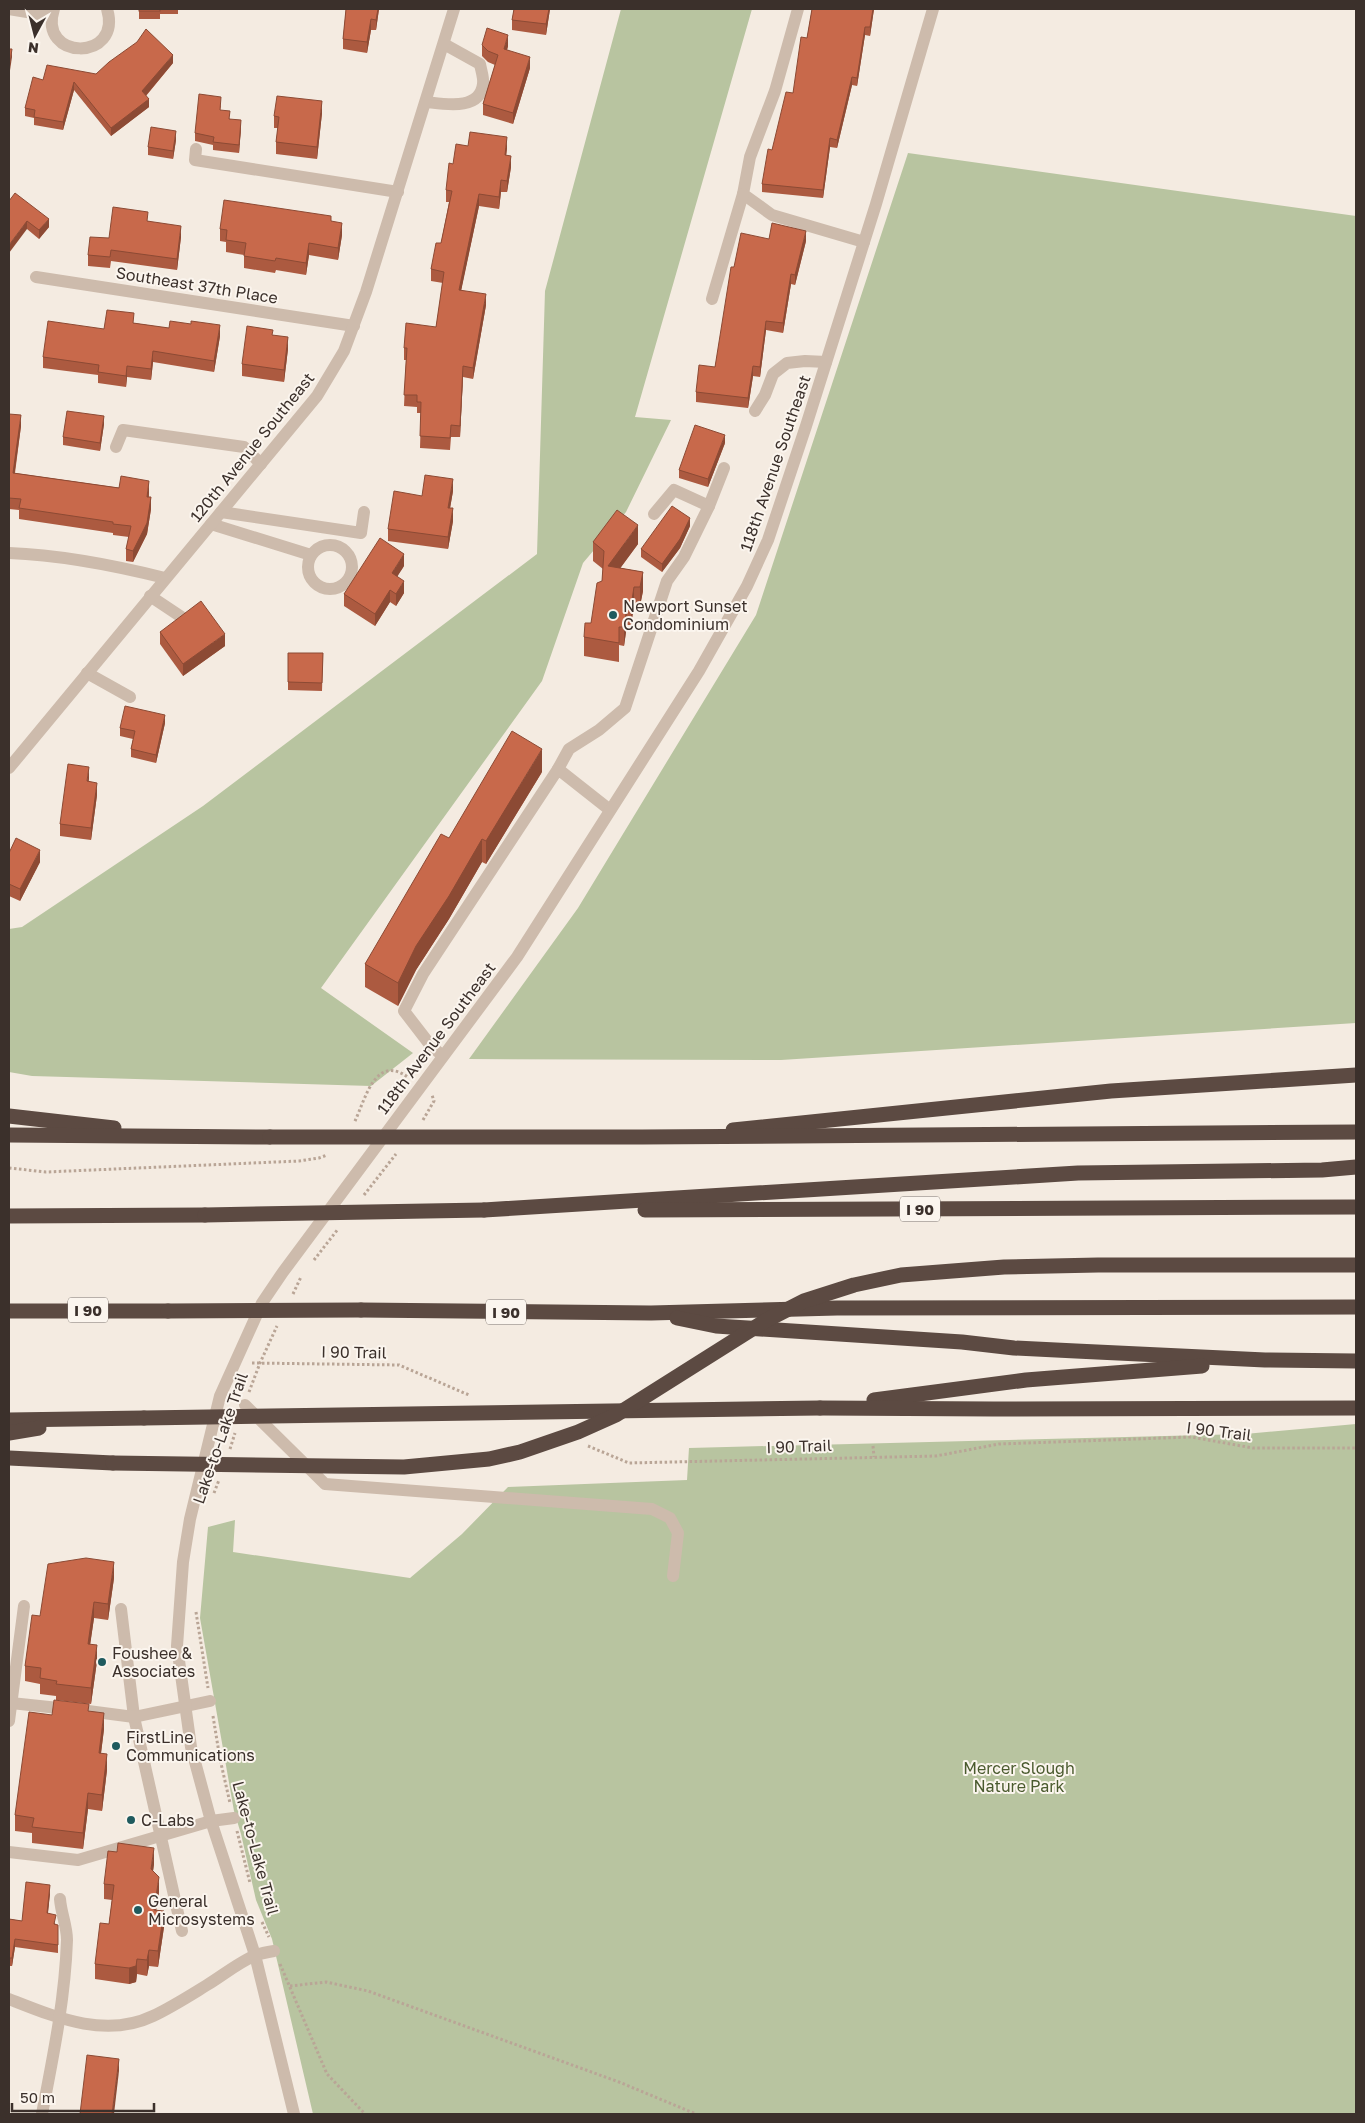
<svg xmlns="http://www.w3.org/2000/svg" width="1365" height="2123" font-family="'Golos Text',sans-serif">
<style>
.green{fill:#b8c4a0}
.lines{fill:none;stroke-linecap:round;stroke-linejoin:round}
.path{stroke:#b9a596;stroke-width:3;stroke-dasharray:2.5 2.5;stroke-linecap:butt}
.minor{stroke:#cdbbac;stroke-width:12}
.highway{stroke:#5c4a42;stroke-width:15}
.highway-bridge{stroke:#5c4a42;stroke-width:15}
.wall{fill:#ac5a40}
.shaded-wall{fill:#8c4a34}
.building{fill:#c8694b;stroke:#8c4a34}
.poi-dot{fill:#1f5a5e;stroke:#fbf5ee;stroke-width:2}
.labels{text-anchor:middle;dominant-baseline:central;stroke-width:4;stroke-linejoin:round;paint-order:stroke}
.shield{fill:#fbf5ee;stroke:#756b66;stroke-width:1}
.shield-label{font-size:15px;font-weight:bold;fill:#3b302b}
.street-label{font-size:16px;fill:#3b302b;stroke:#fbf5ee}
.poi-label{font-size:16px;fill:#3b302b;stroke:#fbf5ee;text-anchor:start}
.park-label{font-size:16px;fill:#4a5a2e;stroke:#fbf5ee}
</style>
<rect width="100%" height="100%" fill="#f4ebe1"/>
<g class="green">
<polygon points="621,9 752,9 635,417 671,420 626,512 583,563 542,681 321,988 413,1053 371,1086 32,1076 9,1072 9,929 22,927 203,806 537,554 545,291"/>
<polygon points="908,153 1356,216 1356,1023 781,1060 469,1059 578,908 756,615"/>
<polygon points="1356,1424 1356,2114 313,2114 272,1939 256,1900 241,1834 234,1811 200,1618 208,1527 235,1520 233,1552 410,1578 462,1534 508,1487 687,1480 689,1448 1245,1434"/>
</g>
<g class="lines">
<g class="path">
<polyline points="423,1120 434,1101 432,1095"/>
<path d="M355 1121C366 1097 376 1053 409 1078"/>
<polyline points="9,1168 46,1172 299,1161 319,1158 327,1155"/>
<polyline points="364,1195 396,1154"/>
<polyline points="314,1260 338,1229"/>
<polyline points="293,1294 301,1277"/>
<polyline points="252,1363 399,1365 469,1395"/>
<polyline points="249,1392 260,1363 277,1326"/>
<polyline points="588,1446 629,1463 936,1456 999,1444 1191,1437 1253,1448 1356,1448"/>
<polyline points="873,1446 874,1457"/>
<polyline points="230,1449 235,1433"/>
<polyline points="214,1493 219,1480"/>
<polyline points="196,1612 208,1688"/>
<polyline points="213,1716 220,1759 230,1803"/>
<polyline points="237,1831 250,1883"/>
<polyline points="262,1922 269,1937"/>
<polyline points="280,1964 327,2074 365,2114"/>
<polyline points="290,1986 326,1982 368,1991 619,2082 696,2114"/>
</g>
<g class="minor">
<polyline points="9,9 51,16"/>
<path d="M54 9C37 61 123 62 107 9"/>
<polyline points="798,9 775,91 750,157 743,194 772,215 864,242"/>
<path d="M426 102C445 104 480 111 483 84 484 78 481 70 480 64L444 44"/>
<polyline points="196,149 195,160 398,192"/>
<polyline points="36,277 354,326"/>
<polyline points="712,299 743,194"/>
<polyline points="755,411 765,395 773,374 787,363 805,361 826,362"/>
<polyline points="116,447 123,430 244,447 261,464"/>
<polyline points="709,506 724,468"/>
<polyline points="221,512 361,533 364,512"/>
<polyline points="211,524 311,555"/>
<circle cx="330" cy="567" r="22"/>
<path d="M9 553C62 555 113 565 165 578"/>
<polyline points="150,596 183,618"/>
<polyline points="87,673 130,697"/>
<polyline points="9,768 317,396 344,351 366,292 454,9"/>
<polyline points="558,769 569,749 599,730 625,708 667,581 684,557 709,506 674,490 654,514"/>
<polyline points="443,1056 431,1046 404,1011 423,974 558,769 610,810"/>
<polyline points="245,1405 325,1484 652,1509 670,1518 678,1533 673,1576"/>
<polyline points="121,1609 134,1717 182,1931"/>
<polyline points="11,1703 68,1709"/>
<polyline points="88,1711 134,1717 210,1701"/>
<polyline points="9,1721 24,1606"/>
<polyline points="9,1852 78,1860 211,1821 234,1818"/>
<path d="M9 1999C55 2017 105 2039 153 2016 172 2007 189 1996 207 1985 222 1976 239 1962 256 1955 262 1953 268 1952 274 1951"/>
<path d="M42 2114C53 2057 65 1999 67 1940 67 1926 61 1913 60 1899"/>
<polyline points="294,2114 255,1955 211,1821 191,1747 177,1646 183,1562 190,1519 220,1396 262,1303 283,1272 517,957 699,671 747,586 768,540 806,426 876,204 933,9"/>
</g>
<g class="highway">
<polyline points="9,1116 114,1128"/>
<polyline points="733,1130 1111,1091 1356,1075"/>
<polyline points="9,1135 270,1137"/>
<polyline points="484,1210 1078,1173 1322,1170 1356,1167"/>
<polyline points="645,1210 1356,1207"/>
<polyline points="9,1216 205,1215"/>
<polyline points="361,1310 651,1313 837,1308 1356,1307"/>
<polyline points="9,1311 168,1311"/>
<polyline points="677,1318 716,1326 962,1342 1014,1348 1076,1351 1265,1360 1356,1361"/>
<polyline points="874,1400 1026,1380 1202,1366"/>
<polyline points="820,1408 993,1409 1356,1408"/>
<polyline points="9,1420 144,1418"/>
<polyline points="9,1433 39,1428"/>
<polyline points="9,1458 113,1463"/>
</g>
<g class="highway-bridge">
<polyline points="270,1137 642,1137 1356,1132"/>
<polyline points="205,1215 484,1210"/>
<polyline points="168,1311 361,1310"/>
<polyline points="144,1418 820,1408"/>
<polyline points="113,1463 404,1467 489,1459 520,1452 578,1432 616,1415 765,1321 804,1301 854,1285 901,1275 1004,1267 1098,1265 1356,1265"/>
</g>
</g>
<g class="wall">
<polygon points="139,9 178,9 178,14 160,14 160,19 139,19"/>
<polygon points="346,9 379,9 376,30 371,30 367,53 343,49 343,39"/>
<polygon points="514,9 550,9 546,35 512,30 512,20"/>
<polygon points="812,9 874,9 870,36 865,35 857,86 852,85 837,148 830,147 823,198 762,192 762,184 772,150 793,93 807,38"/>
<polygon points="482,45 508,46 507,50 530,68 513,124 483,115 483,104 495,65 488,62 482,56"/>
<polygon points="173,63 146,96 149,107 111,136 74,90 63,130 34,125 34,118 25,116 25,108 43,80 96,74"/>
<polygon points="221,105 220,110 230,119 241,128 239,153 213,150 213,145 195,141 195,133"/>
<polygon points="322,113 317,159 276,154 276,142 278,128 274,128 274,116"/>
<polygon points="176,140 173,159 148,155 148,147"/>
<polygon points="468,146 507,148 506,155 511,167 507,192 501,192 499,209 479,206 461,290 486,305 473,379 463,377 460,437 451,437 450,450 420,448 421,413 417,413 417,407 404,406 406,360 404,360 404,348 436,327 443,283 431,281 431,269 441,243 449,202 446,202 446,190"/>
<polygon points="9,201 49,227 39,239 27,229"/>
<polygon points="148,221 181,237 177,270 111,261 110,268 88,266 88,255 109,238"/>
<polygon points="331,221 342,235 338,260 309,255 306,275 276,270 275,273 244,268 244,255 226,252 226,242 220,241 220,229"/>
<polygon points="806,241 795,285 791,284 783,333 766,330 760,377 753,376 748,408 696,402 696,392 715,367 734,267"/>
<polygon points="134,323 220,336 214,372 153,362 151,380 127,377 126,387 98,383 98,375 43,368 43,357 104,329"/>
<polygon points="273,335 288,349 284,382 242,376 242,364"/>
<polygon points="9,414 21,426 15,473 149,492 149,497 151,509 147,534 133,562 126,561 126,549 129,537 113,535 113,533 19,519 19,510 9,509"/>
<polygon points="104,424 100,451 63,445 63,437"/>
<polygon points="725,443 708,487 679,478 679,470"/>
<polygon points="453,491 450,508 453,521 448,549 388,541 388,529 422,496"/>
<polygon points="690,526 680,548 662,572 641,557 641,549"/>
<polygon points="593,542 638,544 620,568 643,572 643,591 640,606 634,606 631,625 627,625 624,646 619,645 619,662 584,656 584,637 591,623 602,581 603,569 593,561"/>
<polygon points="404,566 397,576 404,593 396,606 390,602 375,626 344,606 344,594"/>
<polygon points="160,632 225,646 183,676 160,644"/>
<polygon points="288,653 323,653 322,691 288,690"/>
<polygon points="165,723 156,763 131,757 131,749 133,739 120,736 120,728"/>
<polygon points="542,772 486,864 482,862 449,919 416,970 398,1006 365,987 365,964 449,838"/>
<polygon points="89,779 88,782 97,795 91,840 60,836 60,824"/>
<polygon points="9,853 40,862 20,901 9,896"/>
<polygon points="114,1578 108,1620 94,1618 90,1644 97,1661 91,1704 56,1700 56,1696 40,1694 40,1684 25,1681 25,1666 40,1616"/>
<polygon points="89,1711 104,1729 101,1753 107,1770 102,1811 88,1809 83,1849 32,1843 32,1833 15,1831 15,1815 52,1715"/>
<polygon points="154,1864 153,1871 159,1892 156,1910 164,1927 158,1967 149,1966 147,1976 137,1974 136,1982 129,1984 95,1979 95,1964 109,1924 112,1900 104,1899 104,1884"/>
<polygon points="50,1893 48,1913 56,1925 58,1925 58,1953 15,1947 12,1966 9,1966 9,1919 22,1921"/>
</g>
<g class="shaded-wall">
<polygon points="378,9 379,9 376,30 376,20"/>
<polygon points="549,9 550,9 546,35 546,24"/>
<polygon points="873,9 874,9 870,36 870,27"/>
<polygon points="371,19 371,30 367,53 367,42"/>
<polygon points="865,27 865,35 857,86 857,78"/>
<polygon points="508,35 508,46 504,61 504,49"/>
<polygon points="12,49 12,57 9,77 9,69"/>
<polygon points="173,55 173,63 142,100 142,91"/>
<polygon points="530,57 530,68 513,124 513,113"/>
<polygon points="852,77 852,85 837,148 837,140"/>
<polygon points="74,82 74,90 63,130 63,122"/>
<polygon points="149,99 149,107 111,136 111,128"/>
<polygon points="322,101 322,113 317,159 317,147"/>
<polygon points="241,120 241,128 239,153 239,145"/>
<polygon points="176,131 176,140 173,159 173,151"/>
<polygon points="507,137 507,148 505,167 505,155"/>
<polygon points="830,138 830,147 823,198 823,190"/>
<polygon points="511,156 511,167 507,192 507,181"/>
<polygon points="501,180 501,192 499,209 499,197"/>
<polygon points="479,194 479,206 459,301 459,290"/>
<polygon points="49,219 49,227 39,239 39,230"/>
<polygon points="27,221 27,229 9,253 9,245"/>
<polygon points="342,223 342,235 338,260 338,248"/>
<polygon points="181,226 181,237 177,270 177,259"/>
<polygon points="806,231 806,241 795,285 795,275"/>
<polygon points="309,243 309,255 306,275 306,263"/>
<polygon points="791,274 791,284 783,333 783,323"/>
<polygon points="486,294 486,305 473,379 473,368"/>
<polygon points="766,321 766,330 760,377 760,367"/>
<polygon points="220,325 220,336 214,372 214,361"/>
<polygon points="288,337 288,349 284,382 284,370"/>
<polygon points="153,351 153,362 151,380 151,369"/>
<polygon points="127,366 127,377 126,387 126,376"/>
<polygon points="463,366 463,377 460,437 460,426"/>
<polygon points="753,366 753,376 748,408 748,398"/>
<polygon points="21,415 21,426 13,484 13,473"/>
<polygon points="104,416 104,424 100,451 100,443"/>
<polygon points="725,435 725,443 708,487 708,479"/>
<polygon points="453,479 453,491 448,520 448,508"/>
<polygon points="149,481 149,492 147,508 147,497"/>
<polygon points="151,497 151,509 147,534 133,562 133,551"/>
<polygon points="453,508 453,521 448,549 448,537"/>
<polygon points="690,518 690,526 680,548 662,572 662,564"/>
<polygon points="638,525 638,544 608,585 608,566"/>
<polygon points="404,554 404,566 392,585 392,573"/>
<polygon points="643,572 643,591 640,606 640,587"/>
<polygon points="404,581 404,593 396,606 396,594"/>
<polygon points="634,587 634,606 631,625 631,606"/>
<polygon points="390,590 390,602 375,626 375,614"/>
<polygon points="627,606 627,625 624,646 624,627"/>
<polygon points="225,634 225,646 183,676 183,664"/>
<polygon points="165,715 165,723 156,763 156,755"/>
<polygon points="542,749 542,772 486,864 486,841"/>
<polygon points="89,767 89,779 87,793 87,781"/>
<polygon points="97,783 97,795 91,840 91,828"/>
<polygon points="482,839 482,862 449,919 416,970 398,1006 398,983 416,946"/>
<polygon points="40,850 40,862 20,901 20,889"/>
<polygon points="114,1562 114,1578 108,1620 108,1604"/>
<polygon points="94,1602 94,1618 88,1660 88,1644"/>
<polygon points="97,1645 97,1661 91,1704 91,1688"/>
<polygon points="104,1713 104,1729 99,1769 99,1753"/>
<polygon points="107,1754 107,1770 102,1811 102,1795"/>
<polygon points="88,1793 88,1809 83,1849 83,1833"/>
<polygon points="154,1848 154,1864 151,1885 151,1869"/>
<polygon points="159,1877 159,1892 154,1926 154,1910"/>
<polygon points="50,1885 50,1893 47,1921 47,1913"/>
<polygon points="164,1911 164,1927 158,1967 158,1951"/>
<polygon points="15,1939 15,1947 12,1966 12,1958"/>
<polygon points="149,1950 149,1966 147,1976 147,1960"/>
<polygon points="137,1959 137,1974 136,1982 129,1984 129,1968"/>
<polygon points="119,2059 119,2071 114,2114 112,2114"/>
</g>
<g class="building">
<rect x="139" y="9" width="21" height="2"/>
<polygon points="346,9 378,9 376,20 371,19 367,42 343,39"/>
<polygon points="514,9 549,9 546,24 512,20"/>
<polygon points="812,9 873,9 870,27 865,27 857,78 852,77 837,140 830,138 823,190 762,184 768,149 772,150 786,92 793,93 801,37 807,38"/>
<polygon points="487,28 508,35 504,49 530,57 513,113 483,104 498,55 488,51 482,45"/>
<polygon points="146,29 173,55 142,91 149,99 111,128 74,82 63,122 34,117 35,110 25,108 33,77 43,80 47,65 96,74 109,62 137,42"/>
<polygon points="9,49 12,49 9,69"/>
<polygon points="199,94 221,97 220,110 230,111 229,119 241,120 239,145 213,142 214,137 195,133"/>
<polygon points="277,96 322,101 317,147 276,142 279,117 274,116"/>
<polygon points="151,127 176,131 173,151 148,147"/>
<polygon points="470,132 507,137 505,155 511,156 507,181 501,180 499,197 479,194 459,290 486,294 473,368 463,366 460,426 451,425 450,438 420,436 421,402 417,402 417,395 404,395 407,348 404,348 406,323 436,327 444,272 431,269 436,243 441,243 452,191 446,190 449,163 453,164 456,144 468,146"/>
<polygon points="15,193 49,219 39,230 27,221 9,245 9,201"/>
<polygon points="224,200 331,216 331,221 342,223 338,248 309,243 306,263 276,258 275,261 244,256 246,243 226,240 227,230 220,229"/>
<polygon points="113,207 148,212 147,221 181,226 177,259 111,250 110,257 88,255 90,237 109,238"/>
<polygon points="772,223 806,231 795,275 791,274 783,323 766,321 760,367 753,366 748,398 696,392 699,365 715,367 731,267 734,267 741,233 769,239"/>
<polygon points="107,310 134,313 133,323 169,328 170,321 191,324 191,321 220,325 214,361 153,351 151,369 127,366 126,376 98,372 99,365 43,357 48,321 104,329"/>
<polygon points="247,326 273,330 272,335 288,337 284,370 242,364"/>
<polygon points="67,411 104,416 100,443 63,437"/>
<polygon points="9,414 21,415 13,473 119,488 121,476 149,481 147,497 151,497 147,523 133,551 126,549 131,526 113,524 113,522 19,508 21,499 9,498"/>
<polygon points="695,425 725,435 708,479 679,470"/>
<polygon points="425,475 453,479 448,508 453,508 448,537 388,529 394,491 422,496"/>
<polygon points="672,506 690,518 680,539 662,564 641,549"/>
<polygon points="617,510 638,525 608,566 643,572 640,587 634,587 631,606 627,606 624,627 619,627 619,643 584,637 585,623 591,623 597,583 602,581 604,551 593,542"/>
<polygon points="380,538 404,554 392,573 404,581 396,594 390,590 375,614 344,594"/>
<polygon points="201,601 225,634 183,664 160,632"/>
<polygon points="288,653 323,653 322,683 288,682"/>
<polygon points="125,706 165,715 156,755 131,749 135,731 120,728"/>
<polygon points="512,731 542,749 486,841 482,839 449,896 416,946 398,983 365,964 441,834 449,838"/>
<polygon points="68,764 89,767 87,781 97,783 91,828 60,824"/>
<polygon points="16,838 40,850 20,889 9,884 9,853"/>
<polygon points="86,1558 114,1562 108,1604 94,1602 88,1644 97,1645 91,1688 56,1684 57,1681 40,1678 41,1668 25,1666 32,1615 40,1616 48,1564"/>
<polygon points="54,1700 89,1704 88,1711 104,1713 99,1753 107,1754 102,1795 88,1793 83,1833 32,1827 34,1818 15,1815 29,1712 52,1715"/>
<polygon points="118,1843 154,1848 151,1869 159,1877 154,1910 164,1911 158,1951 149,1950 147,1960 137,1959 136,1966 129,1968 95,1964 100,1923 109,1924 114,1885 104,1884 108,1851 117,1852"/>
<polygon points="26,1882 50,1885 47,1913 56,1915 54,1924 58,1925 58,1945 15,1939 12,1958 9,1958 9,1919 22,1921"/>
<polygon points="87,2055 119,2059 112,2114 80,2114"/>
</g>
<g class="poi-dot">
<circle cx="613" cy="615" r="5"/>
<circle cx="102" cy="1662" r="5"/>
<circle cx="116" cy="1746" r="5"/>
<circle cx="131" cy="1820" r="5"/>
<circle cx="138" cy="1910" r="5"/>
</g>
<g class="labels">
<g class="shield">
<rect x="900" y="1196.5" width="40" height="25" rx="4"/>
<rect x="68" y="1297.5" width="40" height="25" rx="4"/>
<rect x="486" y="1299.5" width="40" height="25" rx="4"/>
</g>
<g class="shield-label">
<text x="920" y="1209">I 90</text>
<text x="88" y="1310">I 90</text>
<text x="506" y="1312">I 90</text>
</g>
<g class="street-label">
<text transform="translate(197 285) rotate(9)">Southeast 37th Place</text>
<text transform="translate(252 447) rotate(-51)">120th Avenue Southeast</text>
<text transform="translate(775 463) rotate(-71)">118th Avenue Southeast</text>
<text transform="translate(436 1038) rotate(-53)">118th Avenue Southeast</text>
<text transform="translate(354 1352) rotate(1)">I 90 Trail</text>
<text transform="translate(1219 1431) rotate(7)">I 90 Trail</text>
<text transform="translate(220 1438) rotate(-71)">Lake-to-Lake Trail</text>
<text transform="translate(799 1446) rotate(-2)">I 90 Trail</text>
<text transform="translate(256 1848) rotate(75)">Lake-to-Lake Trail</text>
</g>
<g class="poi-label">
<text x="623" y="606">Newport Sunset<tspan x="623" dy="18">Condominium</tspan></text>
<text x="112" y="1653">Foushee &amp;<tspan x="112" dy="18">Associates</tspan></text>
<text x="126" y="1737">FirstLine<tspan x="126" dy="18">Communications</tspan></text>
<text x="141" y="1820">C-Labs</text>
<text x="148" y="1901">General<tspan x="148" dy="18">Microsystems</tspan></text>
</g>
<g class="park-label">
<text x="1019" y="1768">Mercer Slough<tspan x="1019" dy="18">Nature Park</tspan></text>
</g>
</g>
<rect width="1365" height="2123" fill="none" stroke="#3b302b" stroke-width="20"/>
<g transform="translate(35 35) rotate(187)" stroke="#fbf5ee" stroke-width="4" paint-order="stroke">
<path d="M0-4L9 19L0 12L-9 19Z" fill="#3b302b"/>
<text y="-8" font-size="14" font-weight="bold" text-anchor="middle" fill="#3b302b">N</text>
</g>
<path d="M12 2103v8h142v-8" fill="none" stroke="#3b302b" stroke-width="2.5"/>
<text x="20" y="2103" font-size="15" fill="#3b302b" stroke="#fbf5ee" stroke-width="4" paint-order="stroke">50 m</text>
</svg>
